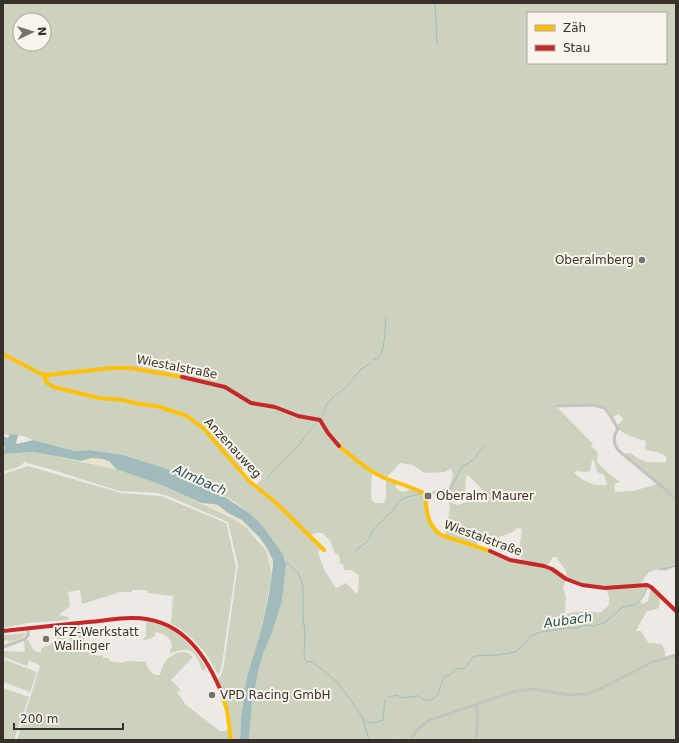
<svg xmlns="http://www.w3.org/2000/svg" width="679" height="743" font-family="'DejaVu Sans',sans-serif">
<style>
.green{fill:#cdd2bf;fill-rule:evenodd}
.sand{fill:#ebe2cd}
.water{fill:#a1bbbd}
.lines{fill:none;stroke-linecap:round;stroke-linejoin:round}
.stream{stroke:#a1bbbd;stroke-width:1}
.street{stroke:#c6c2bd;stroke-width:3}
.slow{stroke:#ffc107;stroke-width:4}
.jam{stroke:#c62828;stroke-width:4}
.poi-dot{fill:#77716c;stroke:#f9f4ec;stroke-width:1.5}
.labels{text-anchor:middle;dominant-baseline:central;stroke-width:4;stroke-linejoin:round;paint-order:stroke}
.poi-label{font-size:12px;fill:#37302b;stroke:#f9f4ec;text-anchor:start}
.street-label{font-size:12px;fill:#37302b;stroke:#f9f4ec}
.water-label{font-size:13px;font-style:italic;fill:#244e56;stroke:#f9f4ec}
</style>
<rect width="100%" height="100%" fill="#ede9e4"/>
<g class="green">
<path d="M3 3H676V566L666 571 659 569 649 572 641 583V585L649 586 640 601 643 604 648 601 651 587 660 598 659 608 646 612 636 631H641L648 643 662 644 665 652V658L676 655V740H395L393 735 394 740H249L252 703 259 668 263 654 272 633 282 601 286 565 283 554 262 525 235 502 213 489 165 468 123 455 90 450 75 451 33 440 24 436 3 434ZM528 13H666V63H528ZM20 20H44V44H20ZM598 406 608 411 612 418 619 414 623 420 616 426C621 434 637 439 646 441L645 450 657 452 666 456V462C651 463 642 463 631 453L622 454 658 484 633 491 615 492 614 484 620 482 610 475 597 462 598 453 591 446 593 444 557 407ZM592 460H594L597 472 604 475 607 485C593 486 584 482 574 473L576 471 585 472 590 471ZM401 463 413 465 423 472 427 473 445 472 451 469 453 475 449 488 432 491 431 494 465 496 466 477 468 475 481 488 484 495 458 505 449 502 450 508 445 536 431 527 425 494 412 488 407 491 401 492 396 488V485L397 484 387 477 399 464ZM249 464 252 465 262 478 256 486 240 471ZM372 472 386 479V499L383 503H375L372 500 371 497ZM517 528 522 529 520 545 516 553 525 563 505 558 477 545 479 536 494 539 513 532ZM316 533H323L330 541 335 553 339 555 340 564H343L344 570H352L359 576 358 593H356L346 583 336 588 325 571 318 553 321 547 311 535ZM553 557H556L566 571V578L546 567ZM566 579 596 587 605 588 609 596V605L601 612C588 613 577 609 565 615L566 596 563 588Z"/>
<path d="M34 452 116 469 138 476 157 483 236 520 246 527 266 551 272 574 261 631 247 676 241 718 240 740H17L40 666 36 663 29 661 27 666 3 657V651L25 652 24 641 28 640C32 645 32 653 41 652V648L44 647V646L51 645V643L58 642V636L61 634 63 635 67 641H69L72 625 83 624 85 650 91 649 90 652 98 656 103 655V658H109V661L121 663 129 661 147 662 146 665 152 673 156 675H160C161 671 162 666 165 662 172 653 185 648 193 657L171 680 180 689V691L177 692 186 705 220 731H225L230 728 217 682 222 673 224 664 238 565 228 522 168 496 157 493 119 491 50 469 27 463 25 461C21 468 10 469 3 471V454Z"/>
<path d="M28 466 121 493 161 496 226 523 227 526 236 567 222 664 219 675C215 670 212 663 208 657 198 642 186 632 171 623L173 596 148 593 147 590H132V592H120L82 604 80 590 68 592 70 606 59 615 69 617 68 620 28 623 3 628V474Z"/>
<path d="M146 621C176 627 190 643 206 667L205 670H202C199 661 194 648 183 650 179 650 175 652 170 653V650L172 647C172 638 165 634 156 632L154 637 142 641 146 636Z"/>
<polygon points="3,633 6,635 26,633 22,638 9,642 7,640 3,641"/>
<polygon points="3,659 37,672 30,692 3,682"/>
<polygon points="3,688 29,697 14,740 3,740"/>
</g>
<g class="sand">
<path d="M91 458C103 459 108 460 116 469L81 461Z"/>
<path d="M201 503 214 504 218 505 228 513 242 520 260 538 268 550 273 560 272 574C271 567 270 559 267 553 255 526 225 515 201 503Z"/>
</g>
<polygon class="water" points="9,434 18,435 16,443 17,444 33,440 75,451 90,450 123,455 165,468 213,489 249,513 262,525 283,554 286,565 282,601 272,633 263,654 259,668 252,703 249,740 240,740 241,718 247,676 261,631 269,594 273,566 273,560 268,550 260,538 242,520 228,513 218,505 214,504 201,503 157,483 116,469 110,462 103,459 91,458 81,461 34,452 3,454 5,447 3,445 3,436 7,438 9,437"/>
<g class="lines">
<g class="stream">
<polyline points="435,3 437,44"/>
<path d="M374 360C375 360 379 357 379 357 385 350 385 327 386 318"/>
<polyline points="323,415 327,404 333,397 345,388 361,369 371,363"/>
<polyline points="266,479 299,445 315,424"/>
<polyline points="441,490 451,488 459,472 462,467 473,460 484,446"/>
<polyline points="355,551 367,542 374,529 394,509 398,502 404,498 420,494"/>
<polyline points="286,562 298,573 303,586 303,619 305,631 304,658 306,661 313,662 338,683 362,716 369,740"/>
<polyline points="659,570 676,566"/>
<path d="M388 697 396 695 404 698 416 696H419L424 700C440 702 439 687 444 677L450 675 456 669 465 668 474 656 497 655 516 652 531 636 541 632 567 628H578L584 625 594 626 604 623 623 607 637 604 643 597 647 588"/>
<path d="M363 719C369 725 375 723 383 720L385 700"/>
</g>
<g class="street">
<path d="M557 406 593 405 605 408 612 418 618 429C613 436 613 443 618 450L665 489 676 500"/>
<polyline points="3,647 25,639 28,635 28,629"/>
<polyline points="411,740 416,731 428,721 515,691 535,689 568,695 586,694 598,690 650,663 676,655"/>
<polyline points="476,740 478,714 476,705"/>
</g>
<g class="slow">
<polyline points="3,354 41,374 48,375 112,368 130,368 182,377"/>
<polyline points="44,375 47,383 54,387 99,398 123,400 139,404 157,406 187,416 204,429 249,481 274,501 324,550"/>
<path d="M339 446C354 458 369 472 387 479 400 484 413 487 425 494 427 511 426 524 441 535L490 551"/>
<polyline points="220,689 227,710 231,740"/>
</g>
<g class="jam">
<polyline points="182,377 225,387 251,403 275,407 298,416 320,420 328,433 339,446"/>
<polyline points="490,551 510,560 544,566 552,569 566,579 582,585 605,588 647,585 651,587 676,611"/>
<path d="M3 631C31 628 60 625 88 622 102 621 117 618 131 618 177 617 203 649 220 689"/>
</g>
</g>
<g class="poi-dot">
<circle cx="642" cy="260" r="4"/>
<rect x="424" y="492" width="8" height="8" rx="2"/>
<circle cx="46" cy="639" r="4"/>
<circle cx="212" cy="695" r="4"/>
</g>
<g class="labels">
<g class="poi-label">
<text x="634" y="260" text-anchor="end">Oberalmberg</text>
<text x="436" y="496">Oberalm Maurer</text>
<text x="54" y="632">KFZ-Werkstatt<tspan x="54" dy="14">Wallinger</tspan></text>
<text x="220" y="695">VPD Racing GmbH</text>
</g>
<g class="street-label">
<text transform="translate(177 367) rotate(11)">Wiestalstraße</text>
<text transform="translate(233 448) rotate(47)">Anzenauweg</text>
<text transform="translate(483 538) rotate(20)">Wiestalstraße</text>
</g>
<g class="water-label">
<text transform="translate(200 480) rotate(24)">Almbach</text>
<text transform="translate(568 620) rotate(-8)">Aubach</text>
</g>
</g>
<rect width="679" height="743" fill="none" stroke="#37302b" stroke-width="8"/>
<rect x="527" y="12" width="140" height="52" fill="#f9f4ec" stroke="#aba69f"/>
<rect x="535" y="25" width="20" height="6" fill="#ffc107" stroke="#aba69f"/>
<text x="563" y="32" font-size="12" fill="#37302b">Zäh</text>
<rect x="535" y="45" width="20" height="6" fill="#c62828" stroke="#aba69f"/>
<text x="563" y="52" font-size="12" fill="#37302b">Stau</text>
<g transform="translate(32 32) rotate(86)"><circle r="19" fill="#f9f4ec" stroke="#aba69f"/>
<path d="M0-3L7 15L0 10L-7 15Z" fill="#77716c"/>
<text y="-6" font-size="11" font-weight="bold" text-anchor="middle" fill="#37302b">N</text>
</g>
<path d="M14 723v6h109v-6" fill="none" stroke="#37302b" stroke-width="2"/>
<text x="20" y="723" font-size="12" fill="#37302b" stroke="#f9f4ec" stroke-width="3" paint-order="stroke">200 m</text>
</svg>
